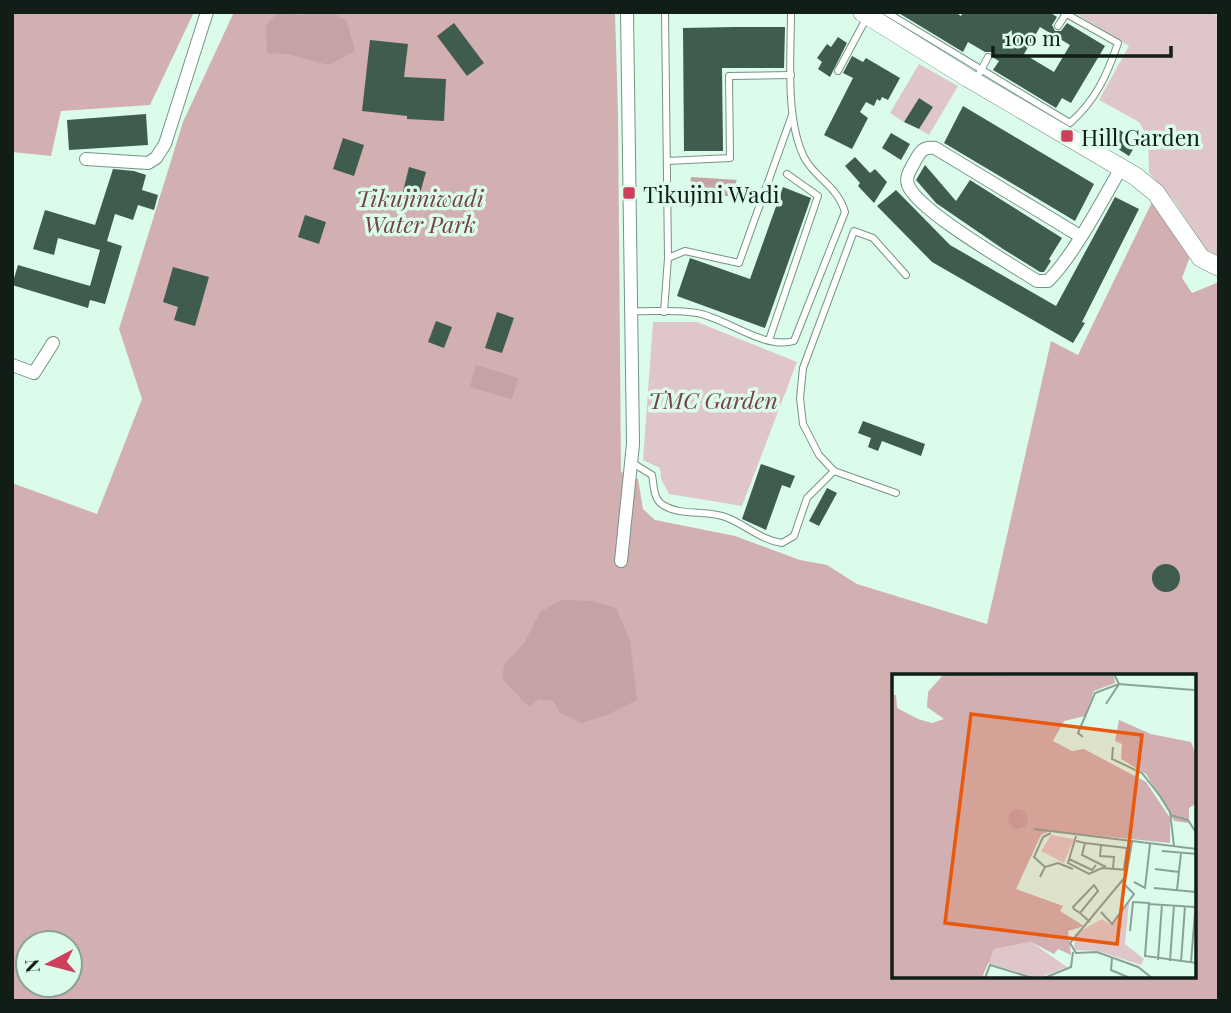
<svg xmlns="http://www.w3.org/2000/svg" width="1231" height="1013" font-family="'Playfair Display',serif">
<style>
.green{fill:#dfc7c9}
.forest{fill:#d2afb1;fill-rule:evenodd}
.water{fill:#c5a2a5}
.building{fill:#3f5c4f;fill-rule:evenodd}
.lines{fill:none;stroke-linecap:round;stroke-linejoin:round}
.lane-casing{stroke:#769485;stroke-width:8}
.street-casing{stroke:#769485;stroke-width:14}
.secondary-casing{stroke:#769485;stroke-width:19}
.lane{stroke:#fff;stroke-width:6}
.street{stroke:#fff;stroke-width:12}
.secondary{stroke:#fff;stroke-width:18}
.poi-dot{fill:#cf3f5b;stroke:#dbfbeb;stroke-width:2.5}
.labels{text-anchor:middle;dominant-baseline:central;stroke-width:7;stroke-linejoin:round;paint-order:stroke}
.poi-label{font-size:23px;fill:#111d17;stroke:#dbfbeb;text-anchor:start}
.park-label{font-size:23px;font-style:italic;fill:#754248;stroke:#dbfbeb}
.inset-road{fill:none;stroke:#8aa296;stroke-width:2}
.view{fill:#e8590c;fill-opacity:0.15;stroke:#e8590c;stroke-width:3.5}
.inset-edge{fill:none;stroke:#111d17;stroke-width:3.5}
</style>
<rect width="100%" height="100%" fill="#dbfbeb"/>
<g class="green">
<polygon points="1073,12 1208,12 1219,16 1219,256 1206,250 1175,202 1149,173 1148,137 1139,122 1099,100 1129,46"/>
<polygon points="919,64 958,86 929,135 919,129 933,107 919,98 904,122 890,113"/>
<polygon points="653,322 697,322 797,362 742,506 669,494 661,479 660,468 643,460"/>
</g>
<g class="forest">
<polygon points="12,12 194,12 150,105 61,111 51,156 12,152"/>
<path d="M234 12H615L618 113 621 472 638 479 643 509 655 520 735 536 800 560 827 565 857 584 987 624 1051 341 1078 355 1153 200 1191 254 1182 278 1192 293 1219 282V1001H12V483L97 514 142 399 119 329 183 122ZM893 675H1194V976H893ZM28 943H70V985H28Z"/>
</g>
<g class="water">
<polygon points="321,12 333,12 347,22 355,51 329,65 287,54 267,53 266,26 277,13 300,15"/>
<polygon points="691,177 737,180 729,196 690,196"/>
<polygon points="476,365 518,378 512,399 470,387"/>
<polygon points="562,600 592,601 616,608 630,640 637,700 609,714 582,723 560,713 553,701 539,699 529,707 502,679 504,665 524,643 540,612"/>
</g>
<g class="building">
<path d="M897 12H955L961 16 963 12H1049L1057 17 1052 25 1055 31H1061L1067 23 1105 46 1071 103 1062 98 1056 108 993 70 999 61 994 58 991 52H985L968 42 963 52ZM1040 27 1070 45 1054 72 1024 54Z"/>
<polygon points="454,23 484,63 467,76 437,36"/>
<polygon points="734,27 785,27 784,68 722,68 723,151 684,151 683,28"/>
<polygon points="838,37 847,43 830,77 818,69 822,62 817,58 827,44 831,47"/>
<polygon points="370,40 408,44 404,77 446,79 444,121 407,119 407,116 362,111"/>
<polygon points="852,56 863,62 866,58 900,78 888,100 882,97 880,101 877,99 874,106 866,102 860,112 868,118 852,149 824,135 853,78 843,73"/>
<polygon points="919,98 933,107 919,129 904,122"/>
<polygon points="963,106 1094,184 1075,221 944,143"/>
<polygon points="146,114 148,145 69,150 67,120"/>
<polygon points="1113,126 1138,141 1129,156 1104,140"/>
<polygon points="891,133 910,144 901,160 882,148"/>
<polygon points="343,138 364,145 354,176 333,169"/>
<polygon points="855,157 870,173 875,169 887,182 874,203 858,186 860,183 845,166"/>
<polygon points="925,165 956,201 970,180 1062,238 1049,259 1051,261 1044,272 1040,272 1003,249 936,203 916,180"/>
<polygon points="409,167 426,172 417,204 401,200"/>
<polygon points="113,169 134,171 146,175 142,190 158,195 154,210 138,205 133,220 115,214 107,241 122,246 105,304 90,300 88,308 12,285 18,265 90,286 100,250 58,238 54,255 33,249 45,210 95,225"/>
<polygon points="783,187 811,198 765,328 677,296 690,258 750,279"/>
<polygon points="896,190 950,245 1056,306 1115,197 1139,209 1082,322 1085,323 1073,343 932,262 877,206"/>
<polygon points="305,215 326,222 319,244 298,237"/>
<polygon points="173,267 209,277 195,326 174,320 178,307 163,302"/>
<polygon points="497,312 514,318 502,353 485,348"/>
<polygon points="436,321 452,327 444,348 428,342"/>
<polygon points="863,421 925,444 921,456 882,441 878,451 868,447 871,438 858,433"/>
<polygon points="761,464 795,476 790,488 782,485 766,530 742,519"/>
<polygon points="827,488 837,493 819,526 809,521"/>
<circle cx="1166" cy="578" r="14"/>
</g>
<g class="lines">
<defs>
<g id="lane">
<polyline points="665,12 668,258"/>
<path d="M886 12 1070 123C1096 100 1107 75 1118 43L1063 12"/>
<polyline points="1058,26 1066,14"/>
<polyline points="838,71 867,17"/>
<polyline points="979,74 988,57"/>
<polyline points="667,161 730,158 729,76 791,75"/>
<path d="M632 311C653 312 676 309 697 313 726 318 764 350 794 341L845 212C837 185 815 179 804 157 785 119 791 54 791 12"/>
<polyline points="664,312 668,258 685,251 739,263 792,115"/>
<polyline points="769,340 818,196 787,174"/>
<path d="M631 462 652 475C654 485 653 499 663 505 682 517 708 509 728 518 747 526 761 540 782 543L794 536 807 498 834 471 896 493"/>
<polyline points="834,471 819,455 803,424 800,398 803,368 854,231 873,238 906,275"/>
</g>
<g id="street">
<polyline points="86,159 148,163 156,158 165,144 207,12"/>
<path d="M1080 236 935 148C923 146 920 152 915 161 911 169 905 176 908 185 918 211 1011 264 1037 281H1048C1074 255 1102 201 1121 168"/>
<polyline points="12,365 34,373 53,343"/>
<polyline points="621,561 633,444 627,12"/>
</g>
<polyline id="secondary" points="862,12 968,78 1135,176 1156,193 1201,258 1219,267"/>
</defs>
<use href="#lane" class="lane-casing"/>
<use href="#street" class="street-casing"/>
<use href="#secondary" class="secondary-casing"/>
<use href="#lane" class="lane"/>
<use href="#street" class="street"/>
<use href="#secondary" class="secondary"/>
</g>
<g class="poi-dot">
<rect x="1060" y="129" width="14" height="14" rx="3.5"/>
<rect x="622" y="186" width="14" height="14" rx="3.5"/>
</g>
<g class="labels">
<g class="poi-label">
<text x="1081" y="136">Hill Garden</text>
<text x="643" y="193">Tikujini Wadi</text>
</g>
<g class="park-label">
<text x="420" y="197">Tikujiniwadi<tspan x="420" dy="26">Water Park</tspan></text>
<text x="713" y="399">TMC Garden</text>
</g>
</g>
<g transform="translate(892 674)">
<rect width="304" height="304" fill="#dbfbeb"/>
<path d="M159 161 182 165 172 189 149 177ZM237 229 233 270 252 285 249 291 206 277 182 276 183 260 210 245 219 251ZM139 268 175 293 146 304 95 289 102 275Z" fill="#dfc7c9"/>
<path d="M51 1 222 2 223 9 202 17 193 42 172 47 161 67 180 77 192 75 254 108 278 144V169L158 157 149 161 124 215 171 232 168 237 192 252 176 257 179 281 166 275 162 280 139 268 102 275 90 304H0V21H4L5 34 26 45 40 49 52 45 35 33 36 18ZM227 46 259 60 299 68 304 81 305 129 297 134V149L282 147 254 100 229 85 230 70 223 67Z" fill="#d2afb1"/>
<path d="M116 145a10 10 0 1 1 20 0a10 10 0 1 1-20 0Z" fill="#c5a2a5"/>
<path class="inset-road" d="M214 30 227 10 302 16M191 63 186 59 203 19 227 10 223 2M221 73 220 85 250 99 268 122 278 138 282 172M278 141 296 146 305 160M142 155 305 175M184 162 176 189 197 200 210 194 236 196M184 167 193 169 190 181 214 193M240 168 234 202 178 269 184 279 205 278 246 293 260 304M193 169 235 174 232 195M209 171 208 182 222 183 221 194M270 177 305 180M177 185 200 196 204 191M153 193 166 189 181 195M263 195 287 198M148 203 153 193 142 183 151 163 159 159M242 208 253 214 258 170M262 214 304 218M285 216 289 179M303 233 257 230 253 282 305 289M209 238 220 250 242 220 231 209M188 239 206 217 202 211 181 233 182 235 188 239 198 248M238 257 241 228 258 229M220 284 219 296 238 304M266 286 270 230M278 287 282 231M289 288 293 232M299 288 305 214M93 304 98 291 141 304M152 304 179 293 181 278"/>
<path class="view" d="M79 40 250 61 225 270 53 249Z"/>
<rect width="304" height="304" class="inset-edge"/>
</g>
<rect width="1231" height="1013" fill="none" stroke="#111d17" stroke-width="28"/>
<g transform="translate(49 964) rotate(263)"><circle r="33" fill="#dbfbeb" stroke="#8aa296" stroke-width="2"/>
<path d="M0-5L12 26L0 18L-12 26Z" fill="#cf3f5b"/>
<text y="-10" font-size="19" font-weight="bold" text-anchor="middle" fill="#111d17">N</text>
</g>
<path d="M993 46v10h178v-10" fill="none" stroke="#111d17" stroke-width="3.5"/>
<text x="1004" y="46" font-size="21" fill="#111d17" stroke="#dbfbeb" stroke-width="5" paint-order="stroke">100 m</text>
</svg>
